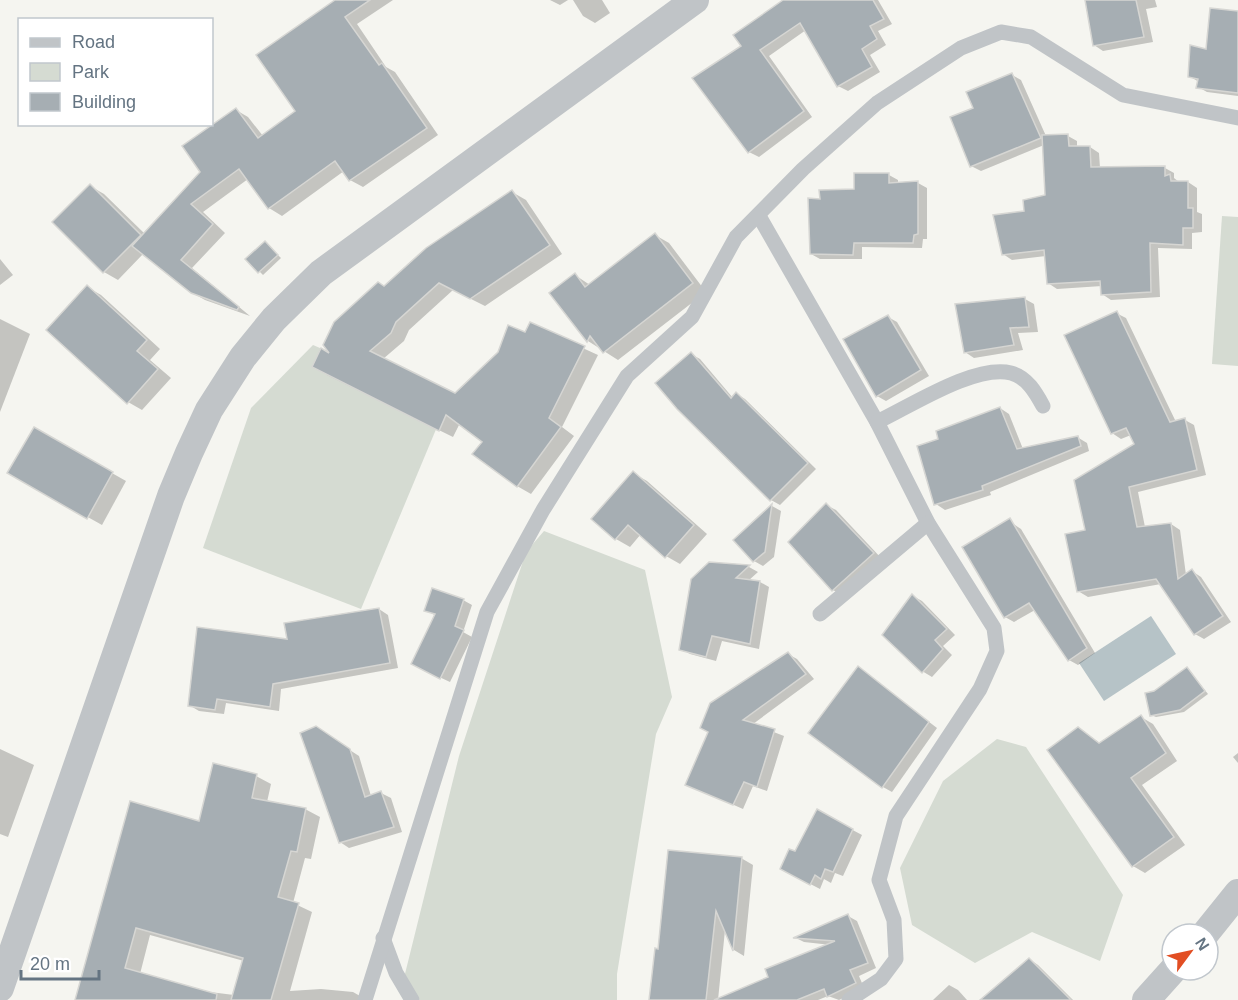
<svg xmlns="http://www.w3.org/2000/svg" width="1238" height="1000" font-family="Helvetica,sans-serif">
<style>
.green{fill:#d5dbd2}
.water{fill:#b6c3c7}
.shadow{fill:#0003;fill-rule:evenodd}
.building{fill:#a6aeb3;stroke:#d6d6d3;stroke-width:1.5}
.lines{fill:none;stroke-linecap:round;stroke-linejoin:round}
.service{stroke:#c0c4c7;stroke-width:15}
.minor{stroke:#c0c4c7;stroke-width:28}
</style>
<rect width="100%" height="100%" fill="#f5f5f0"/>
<g class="green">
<polygon points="1222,216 1238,217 1238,366 1212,364"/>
<polygon points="313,345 447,403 361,609 203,548 251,408"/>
<polygon points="544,531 645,570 672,697 656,734 617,974 617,1000 420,1000 401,990 459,756 526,552"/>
<polygon points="997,739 1026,747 1123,895 1100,961 1032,932 975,963 912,925 900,868 943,781"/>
</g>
<polygon class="water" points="1151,616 1176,654 1104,701 1079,663"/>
<g class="shadow">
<polygon points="338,0 393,0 357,24 386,67 395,72 438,135 363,187 350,180 344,171 282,216 269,208 248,179 203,212 225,233 192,268 250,316 205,300 191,292 144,253 118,280 104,272 90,186 104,194 145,234 202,172 236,110 248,117 263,136 297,112"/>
<polygon points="550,0 568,0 560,5"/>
<polygon points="573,0 602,0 610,13 595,23 583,16"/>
<polygon points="786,0 878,0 892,24 878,31 886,45 870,55 880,72 848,91 838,86 806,30 769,56 812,117 759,157 749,152 743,46"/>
<polygon points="1086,0 1155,0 1157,7 1146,9 1153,42 1103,51 1094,45"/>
<polygon points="1238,13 1238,96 1207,92 1198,87 1199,82 1189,76"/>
<polygon points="1012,75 1021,80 1046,136 1068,136 1077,141 1077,148 1090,147 1099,153 1100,168 1165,168 1174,173 1174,178 1179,182 1188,182 1197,188 1197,212 1202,214 1202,232 1192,233 1192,249 1158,248 1160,297 1111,300 1102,294 1102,286 1057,289 1048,283 1046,256 1012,260 1003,254 1026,212 1047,197 1044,145 981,171 971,166 975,108"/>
<polygon points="889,175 898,180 898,184 918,183 927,188 927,239 923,239 922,248 862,247 862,259 820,259 811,254 822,201 856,191"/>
<polygon points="512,192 526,200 562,254 485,306 453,290 409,330 404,341 383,359 455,395 525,334 530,324 598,355 562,427 574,436 531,494 517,486 484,441 460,423 453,437 327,375 335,358 385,287"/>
<polygon points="655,235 669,243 706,292 618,360 588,341 551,293 575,275 590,285"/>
<polygon points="265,243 281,258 263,275 247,259"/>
<polygon points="0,259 13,275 0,285"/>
<polygon points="87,287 101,295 160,349 150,360 171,378 142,410 128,402"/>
<polygon points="1025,299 1034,304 1038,332 1018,333 1023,350 974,358 965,352"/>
<polygon points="1116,313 1126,318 1176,422 1185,420 1194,425 1206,475 1138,492 1145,527 1171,524 1180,530 1186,575 1192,571 1201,577 1231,622 1204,639 1195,634 1161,584 1088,597 1078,591 1087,531 1136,445 1131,435 1121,439 1112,433"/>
<polygon points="888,317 897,322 929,376 886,401 877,396"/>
<polygon points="0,319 30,334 0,412"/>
<polygon points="691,354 700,359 733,398 737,394 745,399 816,469 780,505 771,500"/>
<polygon points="1000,408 1009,414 1023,449 1077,437 1087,443 1089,451 990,492 991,495 945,510 936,504 940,440"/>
<polygon points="34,429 126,481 102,525 9,473"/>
<polygon points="633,473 647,481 707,534 680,564 666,556 641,534 630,547 616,539"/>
<polygon points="826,505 836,510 882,559 842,595 833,590"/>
<polygon points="772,506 781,511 774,557 763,566 754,561 735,540"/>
<polygon points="1012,523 1021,529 1095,653 1078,665 1069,660 1035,610 1014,622 1005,617"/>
<polygon points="709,564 749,567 758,572 748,581 760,582 769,587 759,649 722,641 716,661 690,654 681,649"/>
<polygon points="913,596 922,601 955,635 943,646 952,655 932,677 922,671"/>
<polygon points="463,600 472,605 463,632 472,637 450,682 422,669 436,616 426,610"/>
<polygon points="379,609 388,615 398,668 281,689 279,711 226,703 224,714 199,711 189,705 289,640"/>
<polygon points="788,654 797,659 814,679 753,724 784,736 767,791 753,786 743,809 686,784"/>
<polygon points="858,668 937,728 892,792 883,787"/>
<polygon points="1187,668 1208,694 1184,712 1156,717 1151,715"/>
<polygon points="1141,717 1153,724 1177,761 1142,785 1185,845 1145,873 1133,866 1078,728 1101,744"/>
<polygon points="325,734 359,756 371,796 381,793 391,798 402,832 349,848 340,842"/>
<polygon points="0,749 34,765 8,837 0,834"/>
<polygon points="1238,753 1238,763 1233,757"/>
<path d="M256 776 271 784 267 802 305 809 320 817 311 859 305 858 293 903 312 912 290 991 321 989 353 992 367 1000H76L201 823ZM150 935 244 961 234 995 202 991 140 974Z"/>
<polygon points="817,811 862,835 843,876 835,873 831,883 824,879 820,889 791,874 795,853"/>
<polygon points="741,858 753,865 744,956 734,950 725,930 718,1000 650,1000 659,951"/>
<polygon points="848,916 857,921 876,968 859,976 864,988 839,1000 828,996 818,1000 755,1000 770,977 831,945 804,942 796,938"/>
<polygon points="1029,959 1038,965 1073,1000 982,1000"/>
<polygon points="949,985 958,990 967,1000 933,1000"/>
</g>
<g class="building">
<polygon points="335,0 370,0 345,17 379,65 382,63 427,128 349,181 335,161 268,209 239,169 191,204 213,224 181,260 239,307 237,310 191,293 132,246 200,172 182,146 236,108 258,138 295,111 256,55"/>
<polygon points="783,0 873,0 884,19 870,26 877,39 862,49 872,67 837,87 800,23 760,50 804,111 748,153 692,78 741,46 733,35"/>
<polygon points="1085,0 1136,0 1144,37 1093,46"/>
<polygon points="1210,8 1238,11 1238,93 1196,88 1198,79 1188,77 1190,45 1206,49"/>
<polygon points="1012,73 1041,138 970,167 950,117 973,108 966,92"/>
<polygon points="1068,134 1069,146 1090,146 1091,167 1165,166 1165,176 1170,174 1171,181 1188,181 1188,208 1193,208 1193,228 1183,228 1183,245 1150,243 1151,292 1101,295 1100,281 1047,284 1044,250 1002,255 993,215 1024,211 1023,200 1045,195 1042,135"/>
<polygon points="854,173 889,173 889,183 918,181 918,234 914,235 913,243 854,243 853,255 810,254 808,198 820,199 819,190 854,189"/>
<polygon points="90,184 141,235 103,273 52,222"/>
<polygon points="512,190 550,245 470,299 439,283 396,322 391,333 370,351 455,393 498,352 508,325 525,332 530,322 585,346 549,418 561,427 517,487 472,454 482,442 446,415 439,431 312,367 321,348 329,353 323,345 334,322 378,282 384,286 426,248"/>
<polygon points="655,233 693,283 603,353 590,336 587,342 549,293 575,273 585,287"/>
<polygon points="265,241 278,255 258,273 245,259"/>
<polygon points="87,285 147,340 137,351 158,369 127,404 46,330"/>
<polygon points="1025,297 1029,327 1010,328 1014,345 964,353 955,304"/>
<polygon points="1117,311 1170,422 1185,418 1197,470 1129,487 1137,527 1171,523 1178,579 1192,569 1223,616 1194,635 1156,579 1077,592 1065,534 1085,530 1074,480 1134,444 1126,428 1111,434 1064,335"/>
<polygon points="888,315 921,370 876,397 843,339"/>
<polygon points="691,352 731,398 736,392 808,463 770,501 677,409 655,383"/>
<polygon points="1000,407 1017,449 1078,436 1081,446 982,486 983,490 934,505 917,446 938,439 936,431"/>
<polygon points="34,427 113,472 87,519 7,473"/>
<polygon points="633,471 694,525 665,558 628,525 615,540 591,519"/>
<polygon points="826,503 874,553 832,591 788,542"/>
<polygon points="772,504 765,552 753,562 733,540"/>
<polygon points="1010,518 1087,648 1068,661 1029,603 1004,618 962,547"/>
<polygon points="709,562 750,565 736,578 760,581 750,644 712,636 706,657 679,650 691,579"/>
<polygon points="432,588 464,599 455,626 464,630 440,679 411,664 435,614 424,611"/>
<polygon points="912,594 947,629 935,640 943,649 922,673 882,635"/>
<polygon points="379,608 390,663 273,684 270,707 217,699 215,710 188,706 197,627 287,639 284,623"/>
<polygon points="788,652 806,674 743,720 775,729 757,787 744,782 733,805 685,785 708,732 700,728 710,703"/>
<polygon points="858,666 929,722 882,788 808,733"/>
<polygon points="1187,667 1205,691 1180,710 1150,716 1145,693 1154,691"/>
<polygon points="1141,715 1166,753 1131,778 1174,837 1132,867 1047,750 1078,727 1099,743"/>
<polygon points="316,726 350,749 365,797 381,791 394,827 339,843 300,733"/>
<polygon points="213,763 257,774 252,798 306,808 297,852 291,851 278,897 299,903 271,1000 231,1000 243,958 136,928 125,968 217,994 216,1000 75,1000 130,801 199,821"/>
<polygon points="817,809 853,829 833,872 825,869 821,879 815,875 810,885 780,869 789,849 795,851"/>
<polygon points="668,850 742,857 733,951 716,911 706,1000 649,1000 655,948 658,949"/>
<polygon points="848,914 868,963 850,970 856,983 827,997 824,989 797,1000 714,1000 768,977 765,969 835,941 793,938"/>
<polygon points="1029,958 1071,1000 980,1000"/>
</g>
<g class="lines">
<g class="service">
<polyline points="759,216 877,422 928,523 994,628 997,651 980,689 896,816 879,880 894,920 896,959 881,979 849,1000"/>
<path d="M877 422C911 406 975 364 1011 373 1027 377 1036 393 1043 406"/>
<polyline points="820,614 928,523"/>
<polyline points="383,938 396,973 412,1000"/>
<polyline points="365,1000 487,612 543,510 627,376 692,317 736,237 803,169 877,103 961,48 1001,32 1031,37 1123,95 1238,118"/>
</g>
<g class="minor">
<polyline points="1205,934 1238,893"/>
<polyline points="0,988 171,496 189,453 209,410 243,357 274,319 321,273 695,0"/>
<polyline points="1146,1000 1173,970"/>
</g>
</g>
<rect x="18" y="18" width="195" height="108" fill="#ffffff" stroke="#c1c7cd" stroke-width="1.5"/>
<rect x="30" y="38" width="30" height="9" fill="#c0c4c7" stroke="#c1c7cd" stroke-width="1.5"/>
<text x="72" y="48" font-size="18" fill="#647482">Road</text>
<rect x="30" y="63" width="30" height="18" fill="#d5dbd2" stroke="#c1c7cd" stroke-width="1.5"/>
<text x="72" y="78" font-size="18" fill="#647482">Park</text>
<rect x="30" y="93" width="30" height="18" fill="#a6aeb3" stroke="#c1c7cd" stroke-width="1.5"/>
<text x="72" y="108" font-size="18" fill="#647482">Building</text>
<g transform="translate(1190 952) rotate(57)"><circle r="28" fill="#ffffff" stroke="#c1c7cd" stroke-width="1.5"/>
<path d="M0-4.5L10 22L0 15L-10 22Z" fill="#e24e23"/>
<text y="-9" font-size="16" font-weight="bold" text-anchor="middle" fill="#647482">N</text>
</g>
<path d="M21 970v9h78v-9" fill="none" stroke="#647482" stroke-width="3"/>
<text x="30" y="970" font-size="18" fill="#647482" stroke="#ffffff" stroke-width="4.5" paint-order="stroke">20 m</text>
</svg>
